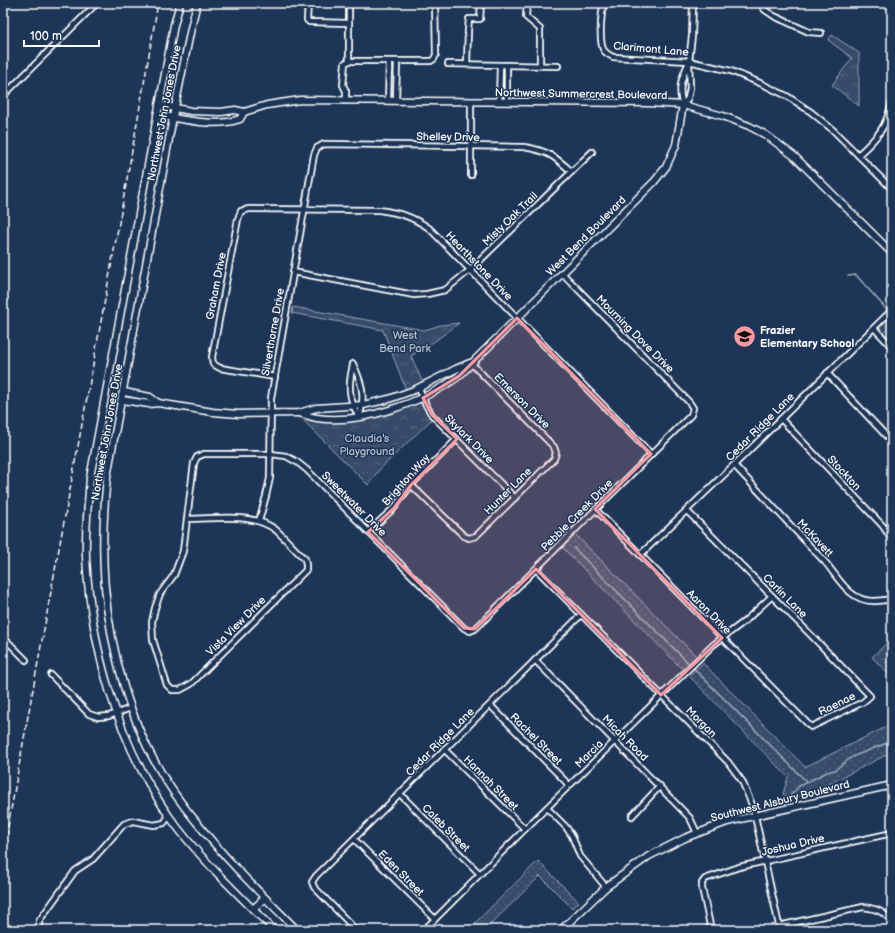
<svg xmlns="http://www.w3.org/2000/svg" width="895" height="933" font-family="'Balsamiq Sans',sans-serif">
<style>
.grass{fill:url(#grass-dots);stroke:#9aa5b4}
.forest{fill:url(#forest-crowns);stroke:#9aa5b4}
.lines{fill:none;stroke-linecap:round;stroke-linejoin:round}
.stream{stroke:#a0aab8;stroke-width:1.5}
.street-casing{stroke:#fff;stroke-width:8}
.secondary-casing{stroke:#fff;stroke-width:9}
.street{stroke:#1d3557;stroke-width:4.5}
.secondary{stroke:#1d3557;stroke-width:6}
.rail{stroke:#fff;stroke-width:1.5;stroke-dasharray:6 3;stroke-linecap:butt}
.marked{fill:#ff9aa2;fill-opacity:0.2;stroke:#ff9aa2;stroke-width:3;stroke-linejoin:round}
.labels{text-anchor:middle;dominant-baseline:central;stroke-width:3;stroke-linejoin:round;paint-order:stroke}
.street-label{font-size:11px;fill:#fff;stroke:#1d3557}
.poi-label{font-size:11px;font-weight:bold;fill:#fff;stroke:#1d3557;text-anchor:start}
.park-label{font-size:11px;fill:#b9c0ca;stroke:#1d3557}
</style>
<defs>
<pattern id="grass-dots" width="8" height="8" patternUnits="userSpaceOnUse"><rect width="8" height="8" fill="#364b69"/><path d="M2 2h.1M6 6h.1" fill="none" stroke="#546680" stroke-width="1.8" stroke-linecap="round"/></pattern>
<pattern id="forest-crowns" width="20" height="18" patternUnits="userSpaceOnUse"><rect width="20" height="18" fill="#364b69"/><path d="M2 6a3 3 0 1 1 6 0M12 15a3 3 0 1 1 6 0" fill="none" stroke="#546680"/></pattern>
</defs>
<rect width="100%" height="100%" fill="#1d3557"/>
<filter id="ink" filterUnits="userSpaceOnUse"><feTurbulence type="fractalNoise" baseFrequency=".025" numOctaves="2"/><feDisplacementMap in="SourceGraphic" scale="8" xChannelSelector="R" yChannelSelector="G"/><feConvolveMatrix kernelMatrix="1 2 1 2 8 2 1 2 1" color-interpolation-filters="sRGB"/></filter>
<g filter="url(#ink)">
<g class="grass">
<polygon points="892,313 892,342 880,329 880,326"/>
<polygon points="575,534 696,656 682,669 562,547"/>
<polygon points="892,638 892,678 872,657"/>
<polygon points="703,663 805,767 892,724 892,752 813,792 788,800 783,794 788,777 689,676"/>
<polygon points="538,861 579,902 572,908 540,876 485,930 468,930"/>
</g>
<g class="forest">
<polygon points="832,35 859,53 859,106 832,85 852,58 828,40"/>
<polygon points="293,307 424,330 441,325 459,323 435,341 411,356 423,383 406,390 383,330 292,313"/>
<polygon points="419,403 422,405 432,419 379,470 368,485 304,421 304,419 321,421 399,410"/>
</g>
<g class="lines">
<g class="stream">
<polyline points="848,276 856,275 888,311"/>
<polyline points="574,548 807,782"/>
<polyline points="788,798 799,786 827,772 835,770 852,757 892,741"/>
</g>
<defs>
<g id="street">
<polyline points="308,3 307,20 309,22 349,23"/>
<polyline points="349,3 349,61 431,61 434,59 436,55 435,3"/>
<polyline points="527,3 526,17 540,29 540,65"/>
<path d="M604 3C601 13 599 39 603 49 605 53 609 55 613 57L689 61 731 71 760 83 787 96 811 112 833 130 892 189"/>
<polyline points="760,3 765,10 774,16 809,32 821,33"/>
<polyline points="448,64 558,66"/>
<polyline points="467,64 468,30 469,19 480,19 481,3"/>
<polyline points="3,96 97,3"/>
<polyline points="346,101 346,91 343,85 345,63 349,61"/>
<polyline points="388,101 389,61"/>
<polyline points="396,101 397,61"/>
<polyline points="471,102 471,175"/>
<polyline points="499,102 500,65"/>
<polyline points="507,102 507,65"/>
<polyline points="683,105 688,98 690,88 689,61 692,36 693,3"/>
<path d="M683 105C677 89 682 77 689 62"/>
<path d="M858 155C877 138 886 128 892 102"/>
<polyline points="293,272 414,295 427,294 445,290 470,270 592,152"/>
<polyline points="874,328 892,347"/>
<path d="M353 364C362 383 366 397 359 417"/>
<path d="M353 365C348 385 348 398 359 417"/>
<polyline points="827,373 892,442"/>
<path d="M275 377 220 368 213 364 212 357 238 219 241 211 249 209 379 210C400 213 411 216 429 228L651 454"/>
<polyline points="419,388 426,405 432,415 515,498"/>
<polyline points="781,419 883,526 892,540"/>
<path d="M734 465 825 562C838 577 849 601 873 601 879 601 886 600 892 599"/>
<polyline points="411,485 464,536 469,538 476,536 554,459 556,453 554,447 471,363"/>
<polyline points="595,509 811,727 863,702 870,696 808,632 687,511"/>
<path d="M188 519C216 519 253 512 276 530 286 539 295 550 305 559L306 565V570L191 684 180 690H172L167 685 153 640 152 622 155 608 160 594 174 575 183 551 194 463 197 457 204 454H271L286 456 297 462 307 470 464 628 470 631 475 629 691 415 693 408 689 402 562 273"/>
<path d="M259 521 266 496 270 478 271 398 314 155 317 148 324 144 524 147C548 151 554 156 571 171"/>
<polyline points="368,532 394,508 411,485 457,439"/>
<polyline points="640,555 734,465 892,310"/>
<polyline points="536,569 728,762 742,781 753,807 780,930"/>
<polyline points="3,637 26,660"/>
<polyline points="535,660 690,818 697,833"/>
<polyline points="51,675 89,714 98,717 109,716 131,708"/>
<polyline points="490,705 569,785"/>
<polyline points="444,749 525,829"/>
<polyline points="400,794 480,874"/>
<polyline points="547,808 566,827 572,836 580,856 606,887"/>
<polyline points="632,816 660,786"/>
<polyline points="354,839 435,919"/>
<path d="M779 926 863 907C878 909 882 911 892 921"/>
<polyline points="39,930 39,921 75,871 93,859 124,824 133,821 154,825 164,823 169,816"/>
<polyline points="356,930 314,887 312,882 316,876 581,615"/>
<polyline points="424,930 525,829 713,645 745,621 772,596"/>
<polyline points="711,930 702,888 702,883 705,879 739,867 892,833"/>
</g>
<g id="secondary">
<path d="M180 3 174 25 90 478C88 504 85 531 86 557 91 648 117 741 169 816 199 858 238 894 274 930"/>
<path d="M197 3 191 28 173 117 107 477C99 553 103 617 125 690 133 715 142 739 155 762 167 784 182 805 198 824 228 862 263 896 297 930"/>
<polyline points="159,105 191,111 221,112 235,110 244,112 267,105 300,100 648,103 683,105 723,116 749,126 766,135 794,156 892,253"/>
<path d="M157 115C183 119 215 128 240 119L244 112"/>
<polyline points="124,392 150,397 158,403"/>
<polyline points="122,400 149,404 158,403 213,412 238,414 299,413 316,408 363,405 389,399 414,390 456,369 470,363"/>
<path d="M299 413C305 415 311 417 317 418 361 425 424 402 459 376L654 182 666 167 676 145 683 105"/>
<polyline points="253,909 265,898"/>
<polyline points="561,930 606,887 649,856 685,838 727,822 892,785"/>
</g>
</defs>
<use href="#street" class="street-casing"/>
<use href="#secondary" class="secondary-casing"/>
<use href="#street" class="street"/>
<use href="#secondary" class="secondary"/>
<path class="rail" d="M3 854C54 570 109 287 158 3"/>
</g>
</g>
<path class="marked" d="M517 318 651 454 595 509 722 638 661 695 536 569 475 629 464 628 368 532 394 508 411 485 457 439 432 415 423 398 459 376Z"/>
<defs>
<symbol id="school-disc" viewBox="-11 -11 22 22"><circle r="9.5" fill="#ff9aa2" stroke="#1d3557"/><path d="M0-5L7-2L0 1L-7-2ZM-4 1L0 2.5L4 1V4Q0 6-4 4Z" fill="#111"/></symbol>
</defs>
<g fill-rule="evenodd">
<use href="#school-disc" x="732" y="324" width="25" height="25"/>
</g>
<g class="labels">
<g class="street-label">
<text transform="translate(651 49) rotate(5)">Clarimont Lane</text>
<text transform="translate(581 94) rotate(1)">Northwest Summercrest Boulevard</text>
<text transform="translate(164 113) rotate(-79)">Northwest John Jones Drive</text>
<text transform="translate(448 137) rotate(1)">Shelley Drive</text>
<text transform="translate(510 219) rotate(-44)">Misty Oak Trail</text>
<text transform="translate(586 236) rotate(-45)">West Bend Boulevard</text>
<text transform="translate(479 266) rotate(46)">Hearthstone Drive</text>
<text transform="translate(216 286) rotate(-79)">Graham Drive</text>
<text transform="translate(273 332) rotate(-80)">Silverthorne Drive</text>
<text transform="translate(635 334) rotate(45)">Mourning Dove Drive</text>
<text transform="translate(522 401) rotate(45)">Emerson Drive</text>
<text transform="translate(760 427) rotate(-45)">Cedar Ridge Lane</text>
<text transform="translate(107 432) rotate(-80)">Northwest John Jones Drive</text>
<text transform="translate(469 439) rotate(45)">Skylark Drive</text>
<text transform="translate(844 473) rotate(47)">Stockton</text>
<text transform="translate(406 480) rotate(-48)">Brighton Way</text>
<text transform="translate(508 491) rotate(-45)">Hunter Lane</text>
<text transform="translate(354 504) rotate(45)">Sweetwater Drive</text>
<text transform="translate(577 515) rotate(-45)">Pebble Creek Drive</text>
<text transform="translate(815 538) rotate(47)">McKavett</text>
<text transform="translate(785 596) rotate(45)">Carlin Lane</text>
<text transform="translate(709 612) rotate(45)">Aaron Drive</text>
<text transform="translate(236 626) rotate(-45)">Vista View Drive</text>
<text transform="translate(837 704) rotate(-26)">Raenae</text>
<text transform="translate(701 722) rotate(45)">Morgan</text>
<text transform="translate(625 738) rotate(45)">Micah Road</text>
<text transform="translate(536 739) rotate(45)">Rachel Street</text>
<text transform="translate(440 742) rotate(-45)">Cedar Ridge Lane</text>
<text transform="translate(589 754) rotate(-45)">Marcia</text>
<text transform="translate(491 783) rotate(45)">Hannah Street</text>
<text transform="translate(780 801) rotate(-14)">Southwest Alsbury Boulevard</text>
<text transform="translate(446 828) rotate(45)">Caleb Street</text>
<text transform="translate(793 845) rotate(-13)">Joshua Drive</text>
<text transform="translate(401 873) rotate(45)">Eden Street</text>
</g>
<g class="poi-label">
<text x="760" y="330">Frazier<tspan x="760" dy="13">Elementary School</tspan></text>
</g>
<g class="park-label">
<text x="405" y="335">West<tspan x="405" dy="13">Bend Park</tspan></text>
<text x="367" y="438">Claudia's<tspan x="367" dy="13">Playground</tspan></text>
</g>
</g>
<rect width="895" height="933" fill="none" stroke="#1d3557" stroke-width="16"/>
<rect x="8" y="8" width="879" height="917" fill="none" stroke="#fff" stroke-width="1.5" filter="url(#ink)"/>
<path d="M24 40v6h75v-6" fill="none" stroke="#ffffff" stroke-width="2"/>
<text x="30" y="40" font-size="12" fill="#ffffff" stroke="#1d3557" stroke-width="3" paint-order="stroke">100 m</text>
</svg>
